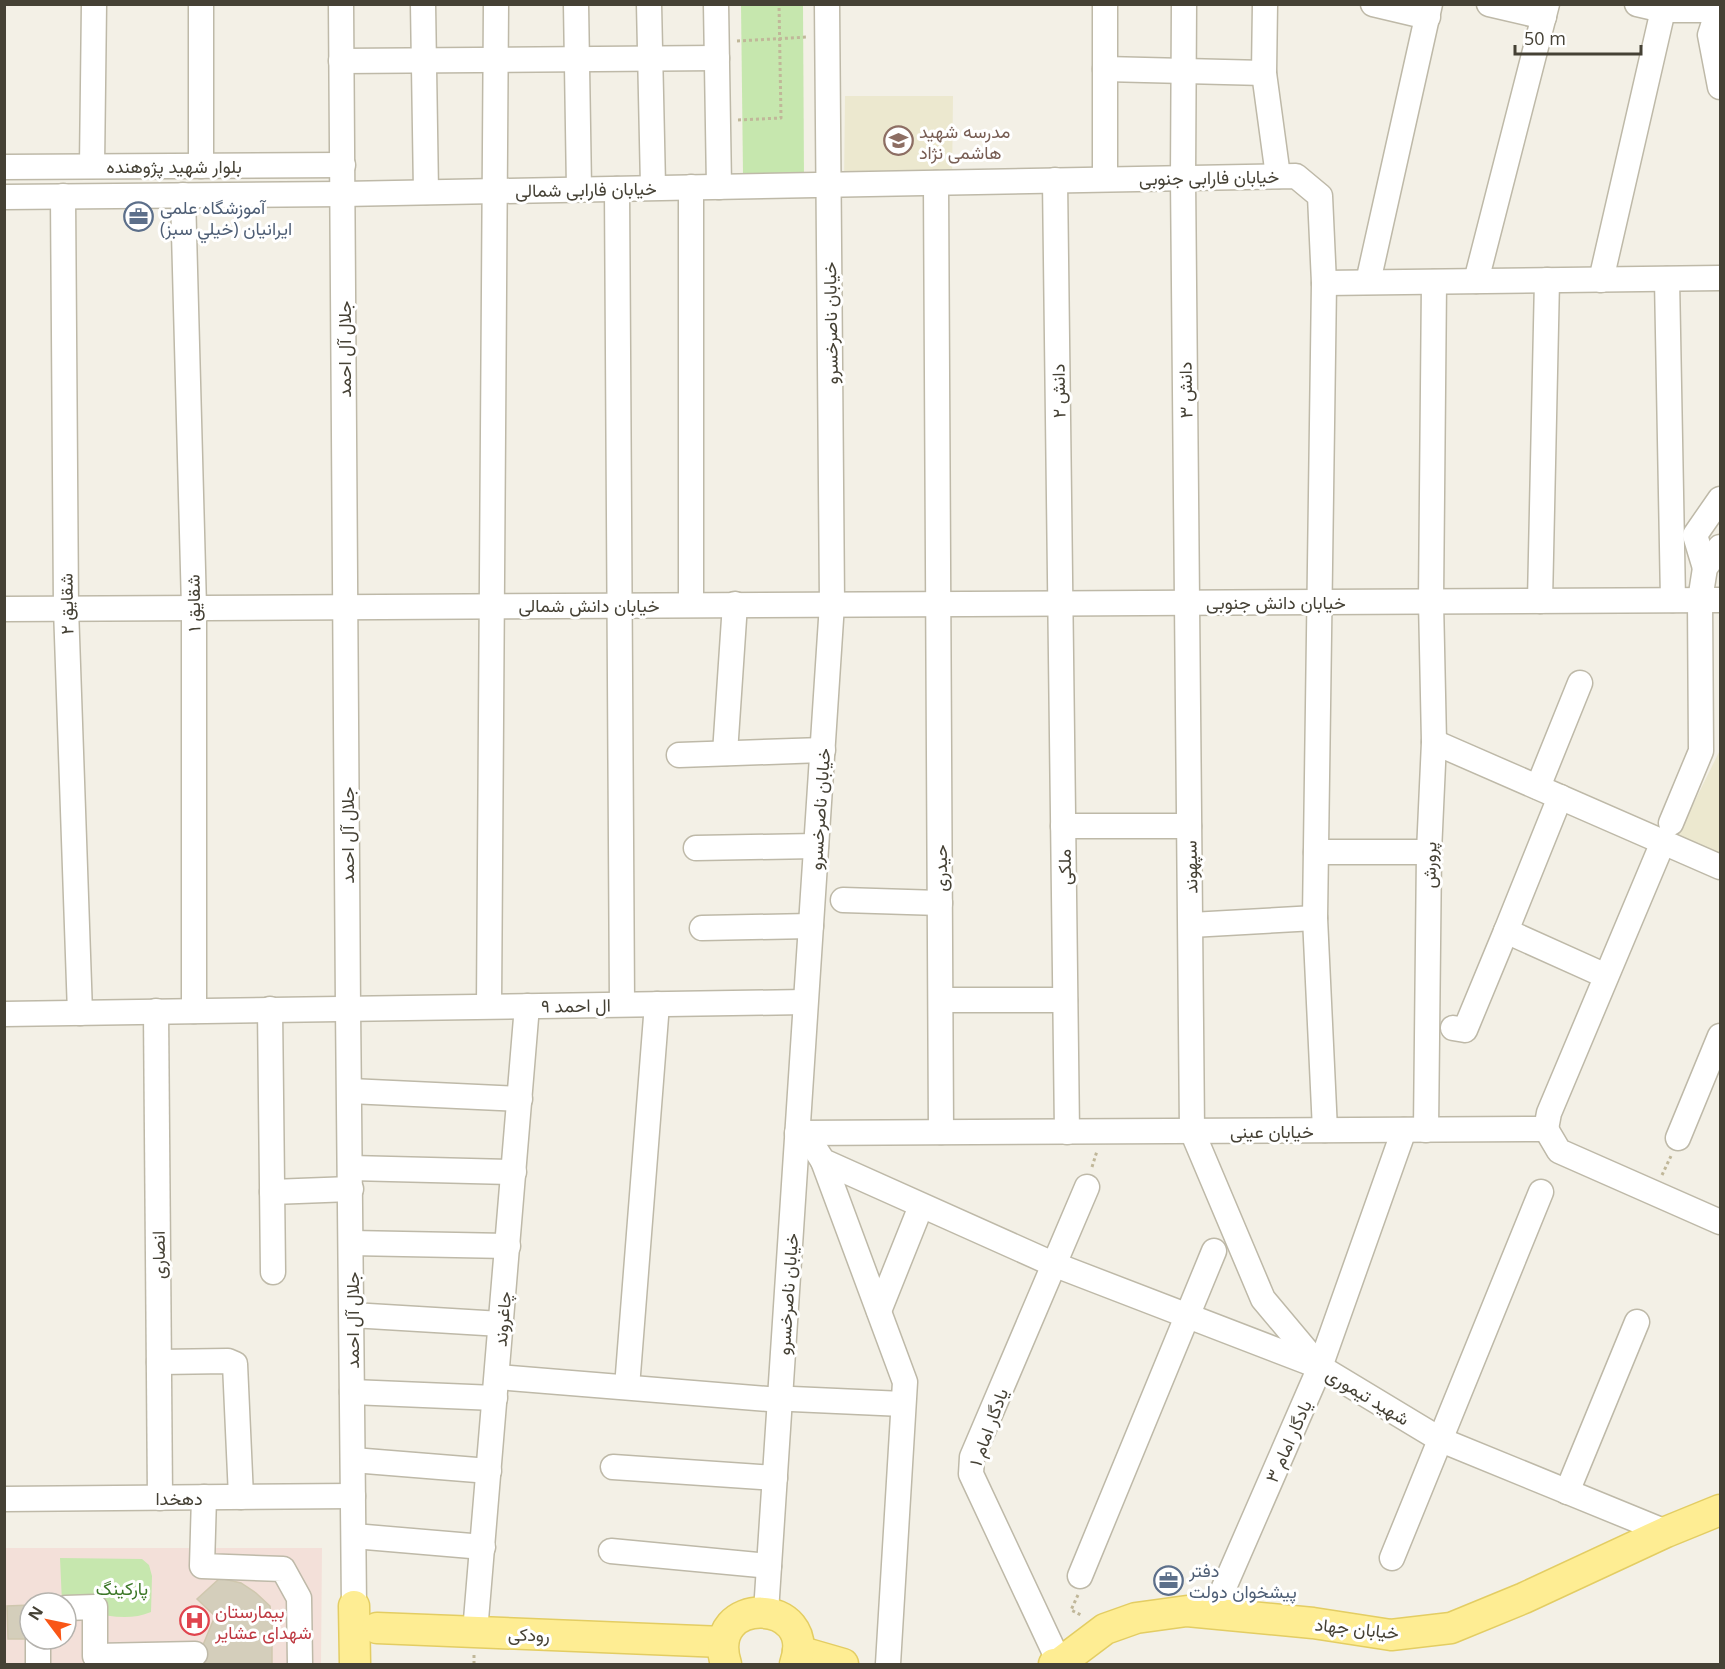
<svg xmlns="http://www.w3.org/2000/svg" width="1725" height="1669" font-family="'Open Sans',Vazirmatn,sans-serif">
<style>
.education{fill:#ece8cf}
.medical{fill:#f3e0d9;fill-rule:evenodd}
.green{fill:#c6e7ae}
.building{fill:#d4cebb;stroke:#cfc7ae;stroke-width:1.5}
.lines{fill:none;stroke-linecap:round;stroke-linejoin:round}
.minor-casing{stroke:#beb9a8;stroke-width:27}
.major-casing{stroke:#e3cd63;stroke-width:33}
.path{stroke:#c0b799;stroke-width:3;stroke-dasharray:3 3;stroke-linecap:butt}
.minor{stroke:#fff;stroke-width:24}
.major{stroke:#feed93;stroke-width:30}
.labels{text-anchor:middle;dominant-baseline:central;stroke-width:6;stroke-linejoin:round;paint-order:stroke}
.education-label{font-size:18px;fill:#785e54;stroke:#fff;text-anchor:start}
.street-label{font-size:18px;fill:#454135;stroke:#fff}
.service-label{font-size:18px;fill:#4e5e75;stroke:#fff;text-anchor:start}
.park-label{font-size:18px;fill:#3c7728;stroke:#fff}
.health-label{font-size:18px;fill:#be3a42;stroke:#fff;text-anchor:start}
</style>
<rect width="100%" height="100%" fill="#f3f0e6"/>
<g class="education">
<polygon points="845,96 953,96 952,185 844,185"/>
<polygon points="1720,750 1720,855 1687,842 1678,835"/>
</g>
<path class="medical" d="M4 1548H322L321 1664H5ZM30 1603H66V1639H30Z"/>
<g class="green">
<polygon points="741,5 803,5 804,178 743,175"/>
<path d="M60 1558 142 1559 149 1565 152 1576 151 1612C123 1624 89 1612 62 1603Z"/>
</g>
<g class="building">
<polygon points="220,1578 241,1583 256,1593 270,1606 272,1622 272,1664 203,1664 203,1645 215,1616 197,1599"/>
<polygon points="30,1605 30,1639 33,1639 8,1639 7,1606"/>
</g>
<g class="lines">
<defs>
<g id="minor">
<polyline points="341,4 348,1008 354,1606"/>
<polyline points="423,4 426,192"/>
<polyline points="576,4 579,189"/>
<polyline points="649,4 653,186"/>
<polyline points="716,4 719,187"/>
<polyline points="1105,4 1105,179"/>
<polyline points="1184,4 1183,178 1192,1131 1263,1299 1320,1367 1441,1440 1666,1532"/>
<polyline points="1265,4 1264,73 1278,176"/>
<polyline points="1373,4 1428,17"/>
<polyline points="1489,4 1544,17"/>
<polyline points="1637,4 1663,10 1718,10"/>
<polyline points="1718,10 1710,35 1720,87"/>
<polyline points="341,61 717,58"/>
<polyline points="1105,69 1264,73"/>
<polyline points="92,166 94,4"/>
<polyline points="201,166 201,4"/>
<polyline points="4,167 343,165"/>
<polyline points="1055,180 1067,1132"/>
<polyline points="936,183 941,1132"/>
<polyline points="617,189 622,1004"/>
<polyline points="183,195 194,607 194,1011"/>
<polyline points="63,196 66,608 80,1013"/>
<polyline points="4,197 343,194 1296,176 1320,196 1324,283 1315,918 1325,1130"/>
<polyline points="1667,279 1673,600"/>
<polyline points="1601,280 1663,10"/>
<polyline points="1476,281 1547,4"/>
<polyline points="1368,282 1430,4"/>
<polyline points="1324,283 1720,278"/>
<polyline points="1705,568 1695,535 1720,499"/>
<polyline points="1540,601 1547,280"/>
<polyline points="691,604 691,187"/>
<polyline points="4,609 1720,600"/>
<polyline points="1434,742 1720,867"/>
<polyline points="725,753 735,604"/>
<polyline points="679,755 823,750"/>
<polyline points="1538,787 1580,683"/>
<polyline points="1560,797 1506,931 1606,976"/>
<polyline points="1671,823 1701,751 1700,600 1705,568 1720,547"/>
<polyline points="1063,826 1189,826"/>
<polyline points="696,848 816,846"/>
<polyline points="1316,852 1429,852"/>
<polyline points="843,900 940,903"/>
<polyline points="1191,925 1315,918"/>
<polyline points="702,928 811,926"/>
<polyline points="941,1000 1065,1000"/>
<polyline points="489,1006 496,4"/>
<polyline points="270,1009 273,1272"/>
<polyline points="156,1011 160,1498"/>
<polyline points="4,1014 805,1002"/>
<polyline points="1453,1028 1465,1030 1506,931"/>
<polyline points="350,1091 520,1099"/>
<polyline points="1546,1129 1549,1113 1663,842"/>
<polyline points="1546,1129 1559,1151 1720,1222"/>
<polyline points="1426,1130 1429,852 1434,742 1431,601 1434,282"/>
<polyline points="797,1133 1546,1129"/>
<polyline points="805,1133 823,1161 1053,1264 1318,1366"/>
<polyline points="1678,1138 1720,1036"/>
<polyline points="823,1161 905,1382 888,1664"/>
<polyline points="351,1168 514,1172"/>
<polyline points="272,1192 351,1189"/>
<polyline points="351,1243 508,1246"/>
<polyline points="879,1311 921,1206"/>
<polyline points="352,1315 501,1324"/>
<polyline points="159,1362 228,1361 235,1364 241,1497"/>
<polyline points="497,1377 780,1400"/>
<polyline points="627,1387 657,1004"/>
<polyline points="352,1392 495,1398"/>
<polyline points="792,1399 903,1404"/>
<polyline points="353,1460 489,1471"/>
<polyline points="613,1467 775,1478"/>
<polyline points="1567,1492 1637,1322"/>
<polyline points="204,1497 202,1566 283,1569 299,1598 300,1664"/>
<polyline points="4,1499 353,1496"/>
<polyline points="354,1536 483,1547"/>
<polyline points="611,1551 769,1566"/>
<polyline points="1392,1558 1541,1192"/>
<polyline points="1080,1576 1214,1251"/>
<polyline points="66,1608 95,1607 95,1656 195,1654"/>
<polyline points="766,1612 832,604 827,4"/>
<polyline points="1212,1615 1320,1367 1404,1130"/>
<polyline points="475,1632 527,1006"/>
<polyline points="38,1664 38,1639"/>
<polyline points="1060,1664 971,1474 972,1457 1087,1187"/>
</g>
<g id="major">
<polyline points="354,1606 355,1664"/>
<polyline points="377,1628 723,1642"/>
<polyline points="798,1651 843,1664"/>
<path d="M726 1664C704 1594 819 1597 795 1664"/>
<polyline points="1054,1664 1060,1663 1105,1629 1136,1618 1187,1611 1313,1623 1391,1635 1451,1628 1524,1598 1666,1532 1720,1510"/>
</g>
</defs>
<use href="#minor" class="minor-casing"/>
<use href="#major" class="major-casing"/>
<g class="path">
<polyline points="737,41 808,37"/>
<polyline points="738,120 781,118 779,4"/>
<polyline points="1092,1167 1097,1151"/>
<polyline points="1662,1175 1671,1156"/>
<polyline points="1078,1595 1071,1610 1083,1616"/>
<polyline points="474,1664 474,1654"/>
</g>
<use href="#minor" class="minor"/>
<use href="#major" class="major"/>
</g>
<defs>
<symbol id="school-ring" viewBox="-11 -11 22 22"><circle r="9.5" fill="#fff" stroke="#8d6e63" stroke-width="1.5"/><path d="M0-5L7-2L0 1L-7-2ZM-4 1L0 2.5L4 1V4Q0 6-4 4Z" fill="#8d6e63"/></symbol>
<symbol id="office-ring" viewBox="-11 -11 22 22"><circle r="9.5" fill="#fff" stroke="#5c6f8a" stroke-width="1.5"/><path d="M-6-3h4V-5.5h4V-3h4V5H-6ZM-1-4.5V-3h2v-1.5ZM-6 0V1H6V0Z" fill="#5c6f8a"/></symbol>
<symbol id="hospital-ring" viewBox="-11 -11 22 22"><circle r="9.5" fill="#fff" stroke="#e0444e" stroke-width="1.5"/><path d="M-5-5h3v3.5h4V-5h3V5h-3V1.5h-4V5h-3Z" fill="#e0444e"/></symbol>
</defs>
<g fill-rule="evenodd">
<use href="#school-ring" x="882" y="124" width="33" height="33"/>
<use href="#office-ring" x="122" y="200" width="33" height="33"/>
<use href="#office-ring" x="1152" y="1564" width="33" height="33"/>
<use href="#hospital-ring" x="178" y="1604" width="33" height="33"/>
</g>
<g class="labels">
<g class="education-label">
<text x="919" y="131">مدرسه شهید<tspan x="919" dy="21">ه‍اشمی نژاد</tspan></text>
</g>
<g class="street-label">
<text x="174" y="166">بلوار شهید پژوهنده</text>
<text transform="translate(1209 177) rotate(-1)">خیابان فارابی جنوبی</text>
<text transform="translate(586 189) rotate(-1)">خیابان فارابی شمالی</text>
<text transform="translate(830 323) rotate(-91)">خیابان ناصرخسرو</text>
<text transform="translate(344 349) rotate(-90)">جلال آل احمد</text>
<text transform="translate(1185 390) rotate(-91)">دانش ۳</text>
<text transform="translate(1058 391) rotate(-91)">دانش ۲</text>
<text x="1276" y="602">خیابان دانش جنوبی</text>
<text transform="translate(193 603) rotate(-91)">شقایق ۱</text>
<text transform="translate(66 604) rotate(-91)">شقایق ۲</text>
<text x="589" y="605">خیابان دانش شمالی</text>
<text transform="translate(819 809) rotate(-86)">خیابان ناصرخسرو</text>
<text transform="translate(347 835) rotate(-90)">جلال آل احمد</text>
<text transform="translate(1429 865) rotate(-89)">پرورش</text>
<text transform="translate(1064 867) rotate(-91)">ملکی</text>
<text transform="translate(1190 867) rotate(-91)">سپهوند</text>
<text transform="translate(940 868) rotate(-90)">حیدری</text>
<text transform="translate(576 1005) rotate(-1)">ال احمد ۹</text>
<text x="1272" y="1131">خیابان عینی</text>
<text transform="translate(158 1255) rotate(-91)">انصاری</text>
<text transform="translate(787 1294) rotate(-86)">خیابان ناصرخسرو</text>
<text transform="translate(502 1319) rotate(-85)">چاغروند</text>
<text transform="translate(352 1320) rotate(-90)">جلال آل احمد</text>
<text transform="translate(1368 1396) rotate(31)">شهید تیموری</text>
<text transform="translate(988 1427) rotate(-70)">یادگار امام ۱</text>
<text transform="translate(1288 1441) rotate(-66)">یادگار امام ۳</text>
<text x="179" y="1498">دهخدا</text>
<text transform="translate(1357 1628) rotate(6)">خیابان جهاد</text>
<text transform="translate(529 1634) rotate(2)">رودکی</text>
</g>
<g class="service-label">
<text x="160" y="207">آموزشگاه علمی<tspan x="160" dy="21">ایرانیان (خيلي سبز)</tspan></text>
<text x="1189" y="1570">دفتر<tspan x="1189" dy="21">پیشخوان دولت</tspan></text>
</g>
<g class="park-label">
<text x="122" y="1588">پارکینگ</text>
</g>
<g class="health-label">
<text x="215" y="1611">بیمارستان<tspan x="215" dy="21">شهدای عشایر</tspan></text>
</g>
</g>
<rect width="1725" height="1669" fill="none" stroke="#454135" stroke-width="12"/>
<g transform="translate(48 1621) rotate(302)"><circle r="28" fill="#ffffff" stroke="#b5b3ae" stroke-width="1.5"/>
<path d="M0-4.5L10 22L0 15L-10 22Z" fill="#f95616"/>
<text y="-9" font-size="16" font-weight="bold" text-anchor="middle" fill="#454135">N</text>
</g>
<path d="M1515 45v9h126v-9" fill="none" stroke="#454135" stroke-width="3"/>
<text x="1524" y="45" font-size="18" fill="#454135" stroke="#ffffff" stroke-width="4.5" paint-order="stroke">50 m</text>
</svg>
